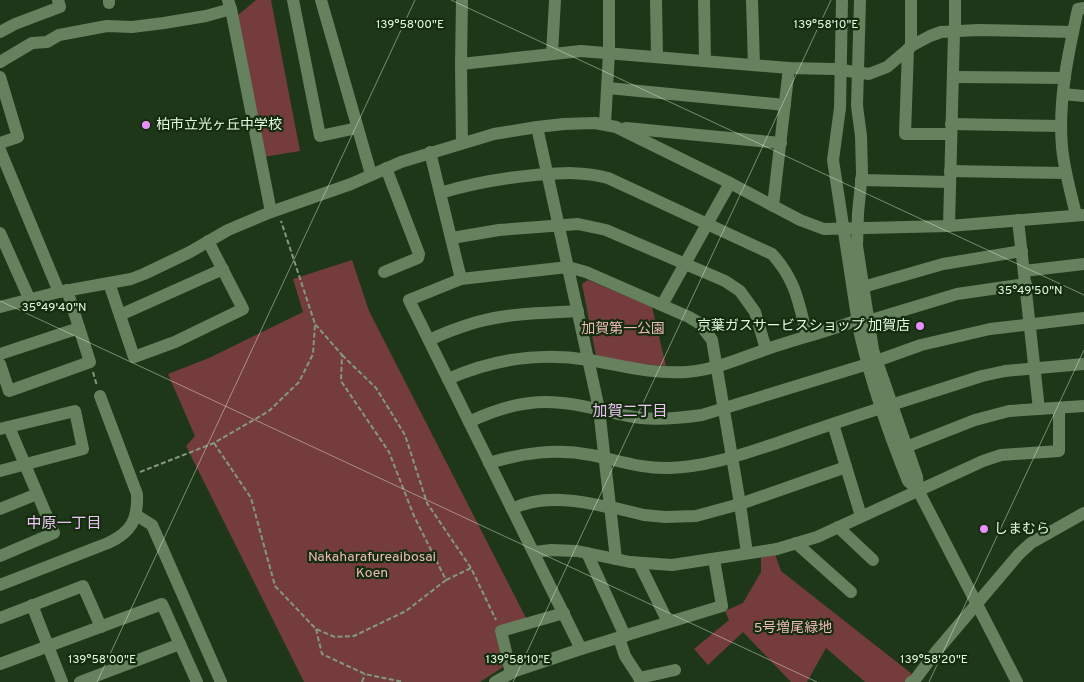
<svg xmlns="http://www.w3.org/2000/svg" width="1084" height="682" font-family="Overpass,'Noto Sans JP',sans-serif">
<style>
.green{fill:#753c3d}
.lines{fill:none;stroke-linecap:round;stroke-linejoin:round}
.path{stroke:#84987f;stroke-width:2;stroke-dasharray:5 2.5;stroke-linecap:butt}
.minor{stroke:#65815e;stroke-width:12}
.ticks{fill:none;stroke:#e6f6e2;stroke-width:1;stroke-opacity:0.45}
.poi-dot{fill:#e98efe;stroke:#142d0e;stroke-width:2}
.labels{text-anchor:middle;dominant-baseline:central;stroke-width:4.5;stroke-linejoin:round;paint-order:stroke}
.poi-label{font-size:14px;fill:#e6f6e2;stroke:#142d0e;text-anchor:start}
.park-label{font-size:14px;fill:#f0b9b8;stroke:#142d0e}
.neighbourhood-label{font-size:15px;fill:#edc5f7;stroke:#142d0e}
.ticks-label{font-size:12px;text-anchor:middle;fill:#e6f6e2;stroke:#142d0e;stroke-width:4.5;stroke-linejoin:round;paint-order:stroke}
</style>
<rect width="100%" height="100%" fill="#1e3718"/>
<g class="green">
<polygon points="256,0 271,0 300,151 263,157 237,16"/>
<polygon points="352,260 369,311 527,620 495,631 503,667 480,682 304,682 186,446 195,436 168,374 209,358 303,312 293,279"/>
<polygon points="588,280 652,307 666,366 627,363 596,356 582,284"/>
<polygon points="775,554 781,571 912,674 905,682 865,682 826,648 807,682 791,682 743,632 708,665 694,649 729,620 725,611 743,603 761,572 761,556"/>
</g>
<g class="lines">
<g class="path">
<polyline points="342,355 376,388 405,435 427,503 471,568 496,620"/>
<polyline points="93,372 97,386"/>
<polyline points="214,443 251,498 275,586 316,629 335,637 354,636 406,611 446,580 414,516 389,452 341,381 342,355 315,324"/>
<polyline points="140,472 214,443 269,411 299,382 313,354 315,324 281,221"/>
<polyline points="446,580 471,568"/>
<polyline points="316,629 322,654 365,674 403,682"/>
<polyline points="362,682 365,674"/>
</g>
<g class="minor">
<polyline points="109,0 109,3"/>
<polyline points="228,0 231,9 271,212"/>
<polyline points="293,0 320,136 357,128"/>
<polyline points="321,0 371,174"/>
<polyline points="462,0 461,64 462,143"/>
<polyline points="656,0 657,56"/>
<polyline points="704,0 705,61"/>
<polyline points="752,0 754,65"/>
<path d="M842 0 840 108 833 160 859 330C871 382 888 432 908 481L918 490 1017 682"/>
<polyline points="860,0 857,106 861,136 862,173 858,213 857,246 873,350 917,477 918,490"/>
<polyline points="911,0 911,46"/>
<polyline points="0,32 15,24 60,7 58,0"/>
<polyline points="955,32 955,0"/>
<polyline points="908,49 905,134 951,134"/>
<polyline points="552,54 555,0"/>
<polyline points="0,62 32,43 47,42 59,35 107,26 132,27 164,23 206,16 231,9"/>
<polyline points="461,64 581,51 789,68 834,69 869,74 887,67 913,45 930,36 941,32 978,30 1073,32"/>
<polyline points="0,77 18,137 0,143"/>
<polyline points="953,77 1065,78"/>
<polyline points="608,88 785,105"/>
<polyline points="1063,94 1084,96"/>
<polyline points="605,124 609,53 609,0"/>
<polyline points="951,124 1061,126"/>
<polyline points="537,127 599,409 616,559"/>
<polyline points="626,128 781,143"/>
<polyline points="0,150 59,292"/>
<polyline points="430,152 440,193"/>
<polyline points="950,171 1066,173"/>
<polyline points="861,180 950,182"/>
<polyline points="773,206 789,68"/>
<path d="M1076 215C1071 193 1064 170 1062 147 1058 101 1068 54 1078 9L1084 8"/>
<polyline points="1018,220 1039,409"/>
<polyline points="949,226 954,32"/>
<polyline points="0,233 29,298"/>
<polyline points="452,238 499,230 578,224 606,230 725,281 740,291 755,312 766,349"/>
<polyline points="1024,271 1084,264"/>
<polyline points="384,272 418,258 419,254 386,168"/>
<path d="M461 279 440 193C473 183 502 178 535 175 561 173 583 171 608 178L772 254C796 280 799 304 807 336"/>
<polyline points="109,283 134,357 175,342 243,309 208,241"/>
<polyline points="863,287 943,264 1022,251"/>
<polyline points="662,305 730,183"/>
<polyline points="0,307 59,292 131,279 144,274 190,252 228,230 271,212 351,184 401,162 494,134 537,127 564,124 595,123 616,127 730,183 800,220 824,229 949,226 1084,215"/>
<polyline points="120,315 223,269"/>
<polyline points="868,321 957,294 1026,284"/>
<path d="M429 340C444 333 460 327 477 322 510 313 544 313 578 311"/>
<polyline points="0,354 79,328"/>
<polyline points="0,364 9,391 90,362 67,290"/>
<path d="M448 379C493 359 540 352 589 360 624 366 650 374 687 372 715 370 741 358 767 349 797 339 828 331 858 320"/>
<polyline points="891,405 982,376 1005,371 1084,364"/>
<path d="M469 422C494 410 518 402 546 402 579 402 609 414 641 418 662 420 681 418 702 415L868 364 921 345 990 329 1084 318"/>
<polyline points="833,424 861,516"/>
<polyline points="0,429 75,411 83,449 0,471"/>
<polyline points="906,447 975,420 1009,411 1084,406"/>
<path d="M489 463C523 453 556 448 591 455 617 460 642 469 669 468 708 467 743 454 780 442 814 430 847 419 881 408"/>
<polyline points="611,507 644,515 665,517 696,516 740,504 846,467"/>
<polyline points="0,509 37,494"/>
<path d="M512 509C542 494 580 500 611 508"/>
<polyline points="136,515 152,525 221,682"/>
<polyline points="838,527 873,560"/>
<polyline points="796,543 851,592"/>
<polyline points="534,552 551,550 577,551 630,562 672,565 777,549 817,537 983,461 1001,455 1059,451 1059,408"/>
<polyline points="587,553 625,636"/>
<polyline points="0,556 54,533 9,427"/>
<polyline points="639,563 668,622"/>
<path d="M0 585 108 543C132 532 138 519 137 494L100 396"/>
<polyline points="32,605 62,682"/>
<polyline points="0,618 83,586 101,627"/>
<polyline points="619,638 625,656 642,682"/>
<polyline points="581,649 409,300 461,279 568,267 586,272 689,317 699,323 712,340 740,504 747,553"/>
<polyline points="0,664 162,604 197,682"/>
<polyline points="511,673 501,631 564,613"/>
<polyline points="639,678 675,670"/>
<polyline points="80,682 180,644"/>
<polyline points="495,682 515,671 581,649 722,606 714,559"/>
<polyline points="911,682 914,681 935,653 1019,554 1031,543 1084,513"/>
</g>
</g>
<path class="ticks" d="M451 0 1084 295M0 301 817 682M97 682 415 0M513 682 831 0M929 682 1084 350"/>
<g class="poi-dot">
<circle cx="146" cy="125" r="5"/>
<circle cx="920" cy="326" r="5"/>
<circle cx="984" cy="529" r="5"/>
</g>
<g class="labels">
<g class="poi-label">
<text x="156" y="125">柏市立光ヶ丘中学校</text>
<text x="910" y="326" text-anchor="end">京葉ガスサービスショップ 加賀店</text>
<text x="994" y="529">しまむら</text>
</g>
<g class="park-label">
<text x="623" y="329">加賀第一公園</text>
<text x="372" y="557">Nakaharafureaibosai<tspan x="372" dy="16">Koen</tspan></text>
<text x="793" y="628">5号増尾緑地</text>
</g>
<g class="neighbourhood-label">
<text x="630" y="412">加賀二丁目</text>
<text x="64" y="524">中原一丁目</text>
</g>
</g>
<g class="ticks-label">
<text x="410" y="28">139°58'00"E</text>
<text x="826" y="28">139°58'10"E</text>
<text x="1030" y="294">35°49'50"N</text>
<text x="54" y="311">35°49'40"N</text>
<text x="102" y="663">139°58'00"E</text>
<text x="518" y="663">139°58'10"E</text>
<text x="934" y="663">139°58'20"E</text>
</g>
</svg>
